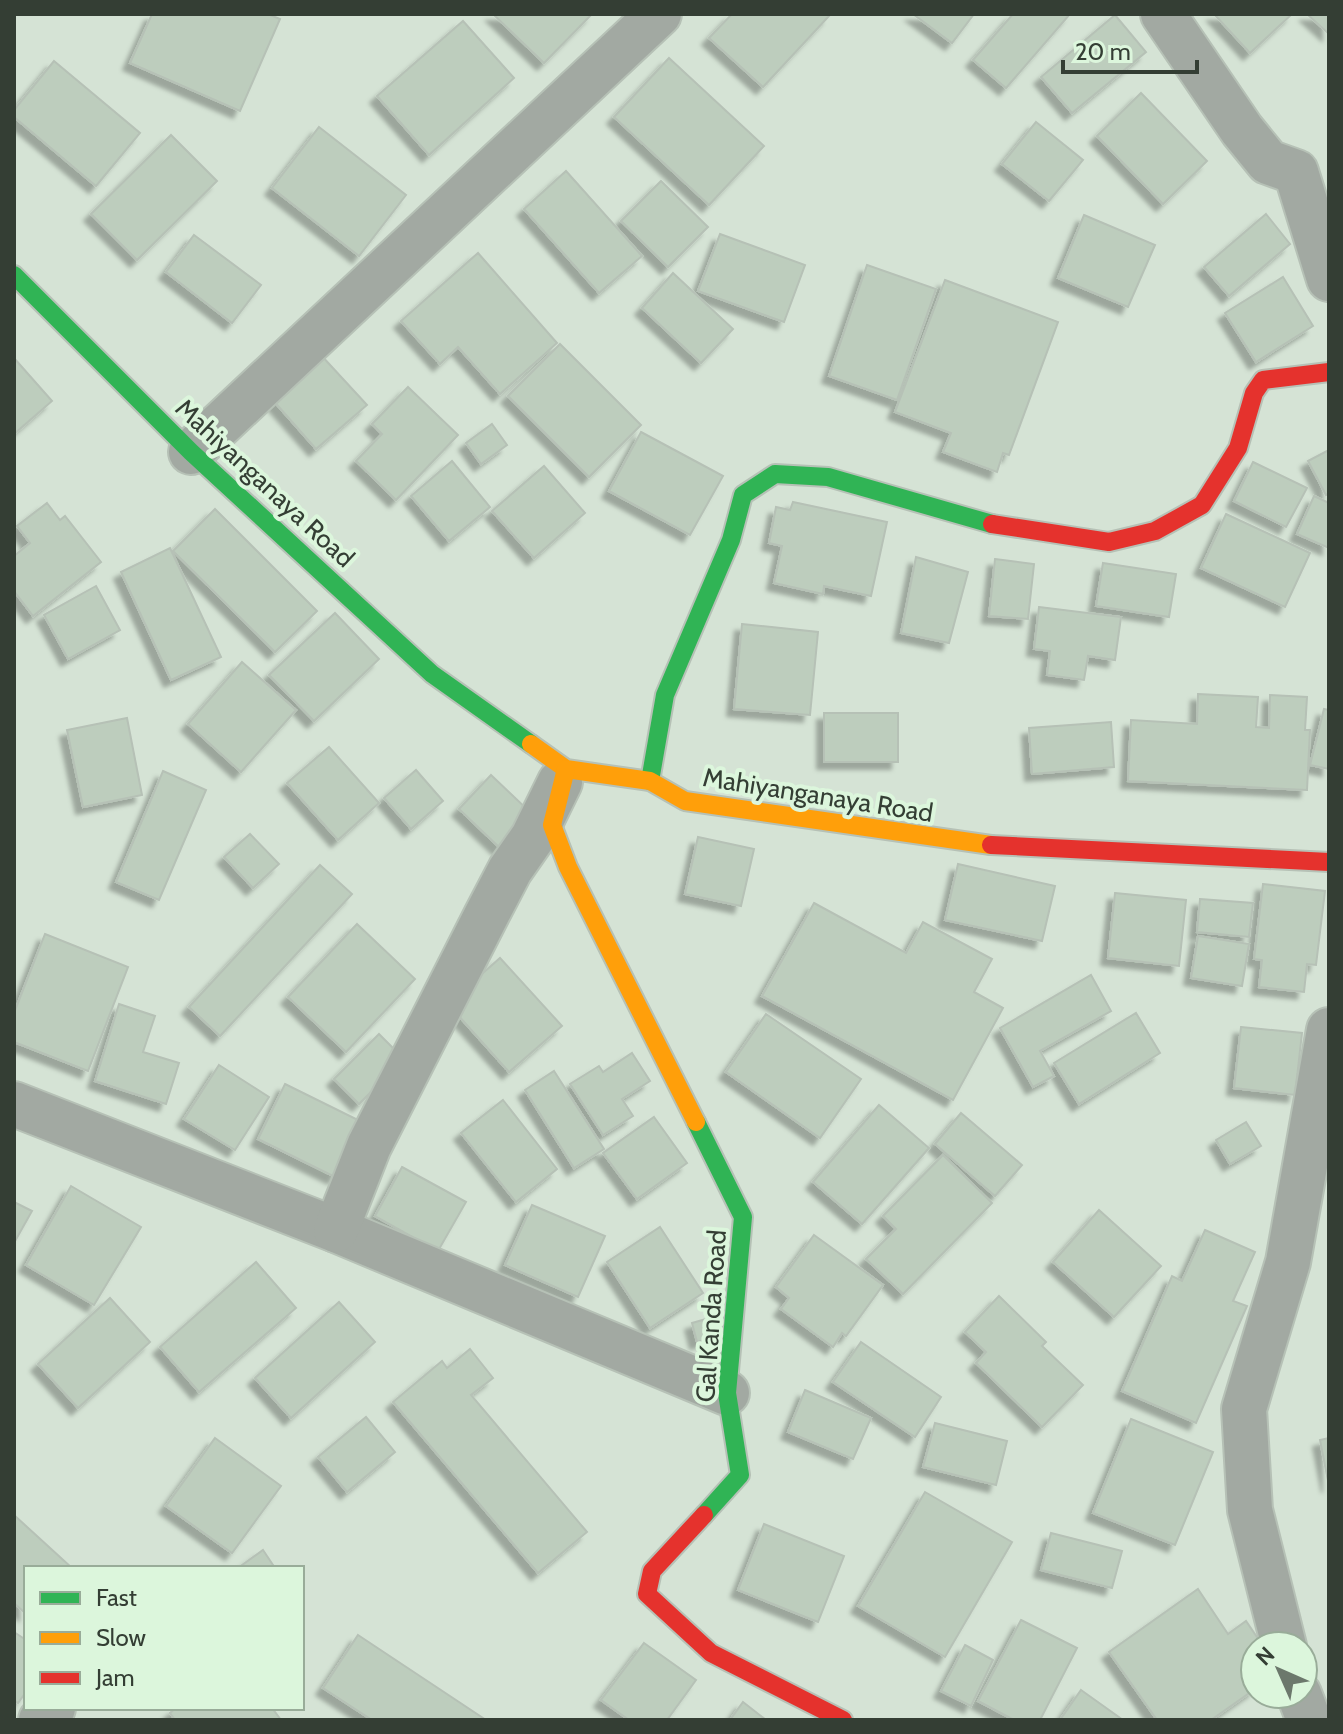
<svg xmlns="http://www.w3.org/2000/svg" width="1343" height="1734" font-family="Cabin,sans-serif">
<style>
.building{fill:#bdcdbd;stroke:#b6c1b6;stroke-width:2;filter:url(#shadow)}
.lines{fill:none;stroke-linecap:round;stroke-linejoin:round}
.street-casing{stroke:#b6c1b6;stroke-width:48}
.fast-casing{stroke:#b6c1b6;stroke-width:22}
.slow-casing{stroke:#b6c1b6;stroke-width:22}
.jam-casing{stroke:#b6c1b6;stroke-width:22}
.street{stroke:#a2a9a2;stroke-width:44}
.fast{stroke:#30b455;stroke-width:18}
.slow{stroke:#ff9f0a;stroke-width:18}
.jam{stroke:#e5322d;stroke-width:18}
.labels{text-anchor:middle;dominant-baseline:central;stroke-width:8;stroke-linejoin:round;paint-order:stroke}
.street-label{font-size:26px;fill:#343e34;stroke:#dcf6dc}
</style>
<defs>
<filter id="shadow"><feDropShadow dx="-7" dy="7" stdDeviation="2" flood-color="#0004"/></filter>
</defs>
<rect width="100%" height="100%" fill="#d5e3d5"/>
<g class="building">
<polygon points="152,14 268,14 280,19 240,111 130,63"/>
<polygon points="493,14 592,14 544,63"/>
<polygon points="732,14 827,14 829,16 763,87 709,38"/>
<polygon points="913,14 974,14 952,43"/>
<polygon points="1013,14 1070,14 1006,88 973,60"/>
<polygon points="1214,14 1292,14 1250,53"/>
<polygon points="1307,14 1329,14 1329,34"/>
<polygon points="1115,15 1146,52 1072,113 1041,77"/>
<polygon points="463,21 514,78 429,155 377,96"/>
<polygon points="669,58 764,146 709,205 614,117"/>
<polygon points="54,61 140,133 96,186 14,117 14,110"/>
<polygon points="1141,93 1207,161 1163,204 1097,136"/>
<polygon points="1036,122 1083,160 1049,201 1002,164"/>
<polygon points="319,127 406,195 359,256 272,188"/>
<polygon points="171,135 217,181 137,260 91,214"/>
<polygon points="566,171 642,256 599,293 524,209"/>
<polygon points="661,181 708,227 668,267 621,221"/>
<polygon points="1266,214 1290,244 1229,296 1204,267"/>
<polygon points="1084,215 1155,245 1128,307 1058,278"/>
<polygon points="720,234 805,265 784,322 698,291"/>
<polygon points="194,235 261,285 232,323 166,272"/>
<polygon points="478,253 557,343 500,394 458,347 440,364 401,321"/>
<polygon points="867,265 936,289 897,400 829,376"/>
<polygon points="673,273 733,329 701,363 642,308"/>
<polygon points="1283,277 1313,326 1256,362 1225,313"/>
<polygon points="945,280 1058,322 1009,455 1003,453 997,472 943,452 951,433 895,412"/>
<polygon points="560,344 641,425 589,477 508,396"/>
<polygon points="320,354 367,405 316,449 271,398"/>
<polygon points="14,358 52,401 14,434"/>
<polygon points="408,387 458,435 396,500 356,461 382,434 372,424"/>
<polygon points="492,424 507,445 481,464 466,443"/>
<polygon points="641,432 723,476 690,535 609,491"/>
<polygon points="1329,450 1329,493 1326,495 1308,461"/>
<polygon points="452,461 490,507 449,541 411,496"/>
<polygon points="1253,462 1307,488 1286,527 1234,501"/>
<polygon points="544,466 585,513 534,558 492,511"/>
<polygon points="1314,496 1329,503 1329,548 1297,534"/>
<polygon points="793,502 887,522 871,596 824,586 823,594 774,583 782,546 769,543 776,507 790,510"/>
<polygon points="47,503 60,520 65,516 101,562 33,616 14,591 14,556 30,543 17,526"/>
<polygon points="215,509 317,611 275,652 173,551"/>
<polygon points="1226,514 1310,553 1285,607 1201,568"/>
<polygon points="170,548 221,657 171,680 121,572"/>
<polygon points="916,557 968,572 949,643 901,633"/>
<polygon points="995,559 1034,564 1028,619 989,616"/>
<polygon points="1103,563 1176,574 1169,617 1096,606"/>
<polygon points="96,586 120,630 68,659 44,615"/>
<polygon points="1039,607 1121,617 1115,660 1088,656 1084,680 1047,675 1050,651 1034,649"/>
<polygon points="335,613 379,659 314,721 269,675"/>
<polygon points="742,624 818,632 810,715 734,709"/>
<polygon points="242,662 296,710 241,772 188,724"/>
<polygon points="1198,694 1258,697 1256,727 1269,728 1270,695 1307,697 1305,730 1310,730 1307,790 1128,781 1131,720 1197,724"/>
<polygon points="1324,709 1329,710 1329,769 1310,765"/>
<rect x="824" y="713" width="74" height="49"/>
<polygon points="127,718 142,795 83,807 67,730"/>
<polygon points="1111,722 1114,767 1032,774 1029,728"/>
<polygon points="329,747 379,803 338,840 287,783"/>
<polygon points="416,770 443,801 411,829 384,798"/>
<polygon points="163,771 206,790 159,900 116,882"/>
<polygon points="491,775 532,814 500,848 459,809"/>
<polygon points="250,834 279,864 253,888 224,857"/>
<polygon points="698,837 754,849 741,906 685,894"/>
<polygon points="958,864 1055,886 1042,941 945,920"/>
<polygon points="320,865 352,894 220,1036 189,1007"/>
<polygon points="1263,884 1325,891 1316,965 1307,964 1304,992 1259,987 1262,960 1254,959"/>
<polygon points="1115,893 1186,900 1179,966 1108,958"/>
<polygon points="1200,899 1253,903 1249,937 1197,932"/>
<polygon points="814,903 906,953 923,922 992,959 974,992 1003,1008 953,1100 762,996"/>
<polygon points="357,924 415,979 346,1052 288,997"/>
<polygon points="45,934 128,967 88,1071 14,1042 14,1013"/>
<polygon points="1198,936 1249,944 1242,986 1191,978"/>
<polygon points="500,958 562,1026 509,1072 448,1004"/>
<polygon points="1091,975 1111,1011 1040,1051 1054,1076 1033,1087 1000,1028"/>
<polygon points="119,1004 155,1016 143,1052 179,1063 166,1104 95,1081"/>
<polygon points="1136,1013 1160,1053 1079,1104 1054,1063"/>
<polygon points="766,1014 861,1079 820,1138 726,1072"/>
<polygon points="1241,1027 1302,1033 1295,1095 1234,1088"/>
<polygon points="379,1034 404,1059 359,1104 334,1079"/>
<polygon points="632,1053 650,1081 622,1099 633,1116 603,1135 570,1084 599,1066 603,1072"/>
<polygon points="219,1065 269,1097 235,1150 184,1119"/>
<polygon points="554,1071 604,1149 574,1168 525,1090"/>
<polygon points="285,1084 362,1122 335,1177 258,1139"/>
<polygon points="503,1100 557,1169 516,1202 461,1133"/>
<polygon points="879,1105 929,1148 862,1224 813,1182"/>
<polygon points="961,1113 1022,1165 995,1196 935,1144"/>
<polygon points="654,1117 687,1163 637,1199 603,1153"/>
<polygon points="1246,1122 1261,1146 1230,1164 1216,1140"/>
<polygon points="943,1155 992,1203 903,1294 866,1259 896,1229 883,1216"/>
<polygon points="402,1167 466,1202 438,1251 375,1216"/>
<polygon points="71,1186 141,1227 94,1305 26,1265"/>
<polygon points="14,1202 32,1211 14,1243"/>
<polygon points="532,1205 605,1236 578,1297 505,1265"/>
<polygon points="1099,1210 1161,1266 1114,1317 1053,1262"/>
<polygon points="660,1227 703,1293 650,1328 607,1262"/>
<polygon points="1205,1230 1255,1252 1233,1301 1247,1306 1196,1423 1122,1391 1172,1276 1182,1281"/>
<polygon points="814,1235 883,1285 846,1336 842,1333 833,1347 781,1309 789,1298 776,1287"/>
<polygon points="256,1262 296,1308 199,1392 160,1347"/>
<polygon points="999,1296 1046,1342 1042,1346 1083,1385 1042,1427 976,1363 986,1352 965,1332"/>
<polygon points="110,1298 150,1342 78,1408 38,1364"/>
<polygon points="339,1302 375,1342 291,1418 255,1378"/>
<polygon points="720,1315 725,1335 697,1342 692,1323"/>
<polygon points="861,1342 941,1397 915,1437 833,1382"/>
<polygon points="470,1349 493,1378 471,1395 587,1532 538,1573 393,1402 442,1361 447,1368"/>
<polygon points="805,1390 871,1418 853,1459 788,1432"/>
<polygon points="366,1417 395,1452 347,1492 318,1457"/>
<polygon points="1131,1419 1213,1452 1175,1545 1093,1513"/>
<polygon points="935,1423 1007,1441 996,1485 923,1467"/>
<polygon points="215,1438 281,1486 232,1553 166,1506"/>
<polygon points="1329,1438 1329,1486 1320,1440"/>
<polygon points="925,1492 1012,1542 945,1657 858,1606"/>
<polygon points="14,1515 72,1568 26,1568 26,1614 14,1603"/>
<polygon points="764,1524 844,1556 818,1622 738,1590"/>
<polygon points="1051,1533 1122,1551 1112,1588 1041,1570"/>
<polygon points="263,1550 275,1568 238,1568"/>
<polygon points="1198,1589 1228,1634 1246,1621 1263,1646 1255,1646 1255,1689 1211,1720 1157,1720 1109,1652"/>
<polygon points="1021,1620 1077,1648 1040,1720 1014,1720 978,1701"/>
<polygon points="14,1632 26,1640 26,1692 18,1703 14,1700"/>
<polygon points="358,1635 486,1720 372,1720 323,1688"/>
<polygon points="644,1643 696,1680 667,1720 629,1720 601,1700"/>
<polygon points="965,1645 993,1660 971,1706 941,1691"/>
<polygon points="1081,1690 1123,1720 1060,1720"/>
<polygon points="743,1702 766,1720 730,1720"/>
<polygon points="176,1708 272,1708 281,1720 175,1720 170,1713"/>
</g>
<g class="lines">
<defs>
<g id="street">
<polyline points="1163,14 1242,130 1268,162 1296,172 1329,279"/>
<polyline points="191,452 659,14"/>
<polyline points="14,1104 336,1230 727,1393"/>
<polyline points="336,1230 369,1146 486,916 510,870 533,837 560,782"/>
<polyline points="1284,1646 1250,1510 1244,1409 1288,1262 1329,1030"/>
<polyline points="1299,1694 1309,1720"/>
<polyline points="41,1720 53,1708"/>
</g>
<g id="fast">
<polyline points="14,275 191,452 432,674 531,744"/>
<polyline points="650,781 665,695 731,540 743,495 775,474 828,477 992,524"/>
<polyline points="696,1122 743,1217 727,1393 740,1475 704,1515"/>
</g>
<g id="slow">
<polyline points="531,744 566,769 650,781 685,801 991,845"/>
<polyline points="566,769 552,825 568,867 696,1122"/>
</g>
<g id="jam">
<polyline points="992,524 1109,542 1155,531 1202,505 1238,448 1254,393 1263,380 1329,372"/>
<polyline points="991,845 1329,862"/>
<polyline points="704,1515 652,1571 647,1594 711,1653 843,1720"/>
</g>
</defs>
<use href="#street" class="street-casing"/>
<use href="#fast" class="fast-casing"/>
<use href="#slow" class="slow-casing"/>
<use href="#jam" class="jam-casing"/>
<use href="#street" class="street"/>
<use href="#fast" class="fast"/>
<use href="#slow" class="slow"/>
<use href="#jam" class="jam"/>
</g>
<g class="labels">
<g class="street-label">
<text transform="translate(265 483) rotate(43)">Mahiyanganaya Road</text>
<text transform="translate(818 795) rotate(9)">Mahiyanganaya Road</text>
<text transform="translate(711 1316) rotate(-86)">Gal Kanda Road</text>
</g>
</g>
<rect width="1343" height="1734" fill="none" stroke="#343e34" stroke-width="32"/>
<rect x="24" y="1566" width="280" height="144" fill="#dcf6dc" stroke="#99ac99" stroke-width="2"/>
<rect x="40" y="1592" width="40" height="12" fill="#30b455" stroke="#99ac99" stroke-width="2"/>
<text x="96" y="1606" font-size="24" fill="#343e34">Fast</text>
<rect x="40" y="1632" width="40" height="12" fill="#ff9f0a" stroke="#99ac99" stroke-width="2"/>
<text x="96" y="1646" font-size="24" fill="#343e34">Slow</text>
<rect x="40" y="1672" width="40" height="12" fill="#e5322d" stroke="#99ac99" stroke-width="2"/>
<text x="96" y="1686" font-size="24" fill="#343e34">Jam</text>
<g transform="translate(1279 1670) rotate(315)"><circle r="38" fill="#dcf6dc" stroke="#99ac99" stroke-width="2"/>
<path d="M0-6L14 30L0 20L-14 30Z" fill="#6c786c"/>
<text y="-12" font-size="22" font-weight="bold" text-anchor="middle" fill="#343e34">N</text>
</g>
<path d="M1063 60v12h134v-12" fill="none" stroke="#343e34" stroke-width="4"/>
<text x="1075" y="60" font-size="24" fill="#343e34" stroke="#dcf6dc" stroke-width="6" paint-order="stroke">20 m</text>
</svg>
